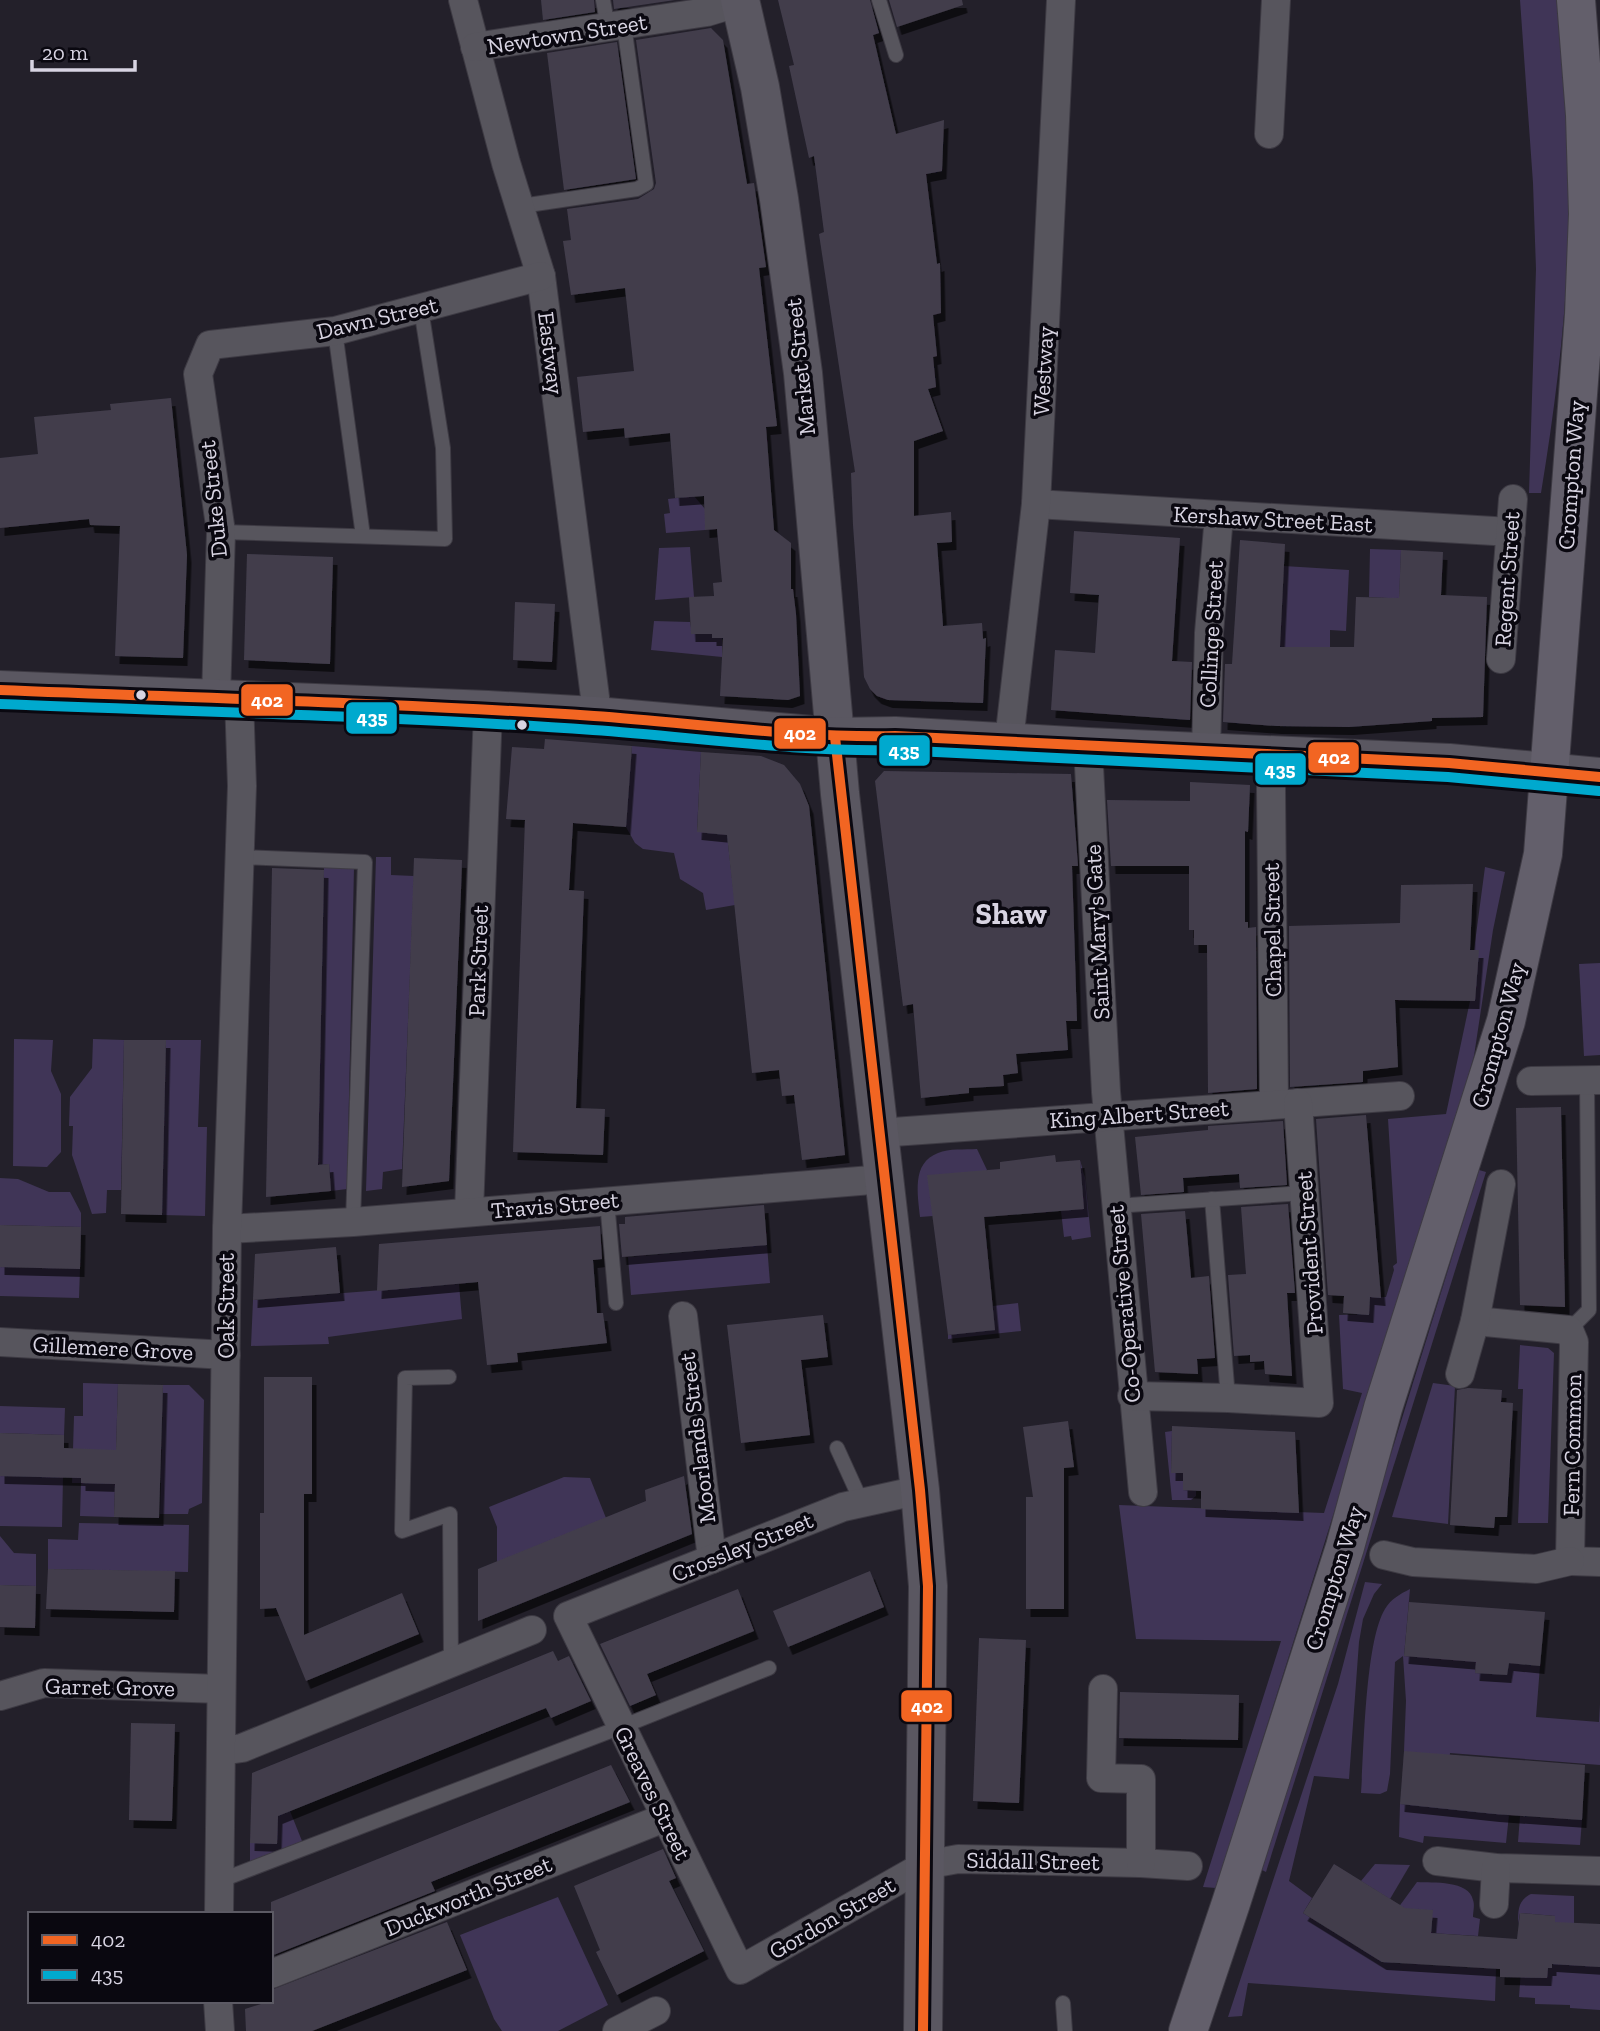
<svg xmlns="http://www.w3.org/2000/svg" width="1600" height="2031" font-family="'Zilla Slab',serif">
<style>
.green{fill:#403557}
.building{fill:#423d4c;filter:url(#shadow)}
.lines{fill:none;stroke-linecap:round;stroke-linejoin:round}
.lane-casing{stroke:#3d3a43;stroke-width:16}
.street-casing{stroke:#3d3a43;stroke-width:30}
.secondary-casing{stroke:#3d3a43;stroke-width:40}
.primary-casing{stroke:#3d3a43;stroke-width:40}
.lane{stroke:#57555d;stroke-width:14}
.street{stroke:#57555d;stroke-width:28}
.secondary{stroke:#5a5761;stroke-width:38}
.primary{stroke:#635f6b;stroke-width:38}
.bus-1-casing{stroke:#0a0810;stroke-width:16}
.bus-2-casing{stroke:#0a0810;stroke-width:16}
.bus-1{stroke:#f26522;stroke-width:10}
.bus-2{stroke:#00a9ce;stroke-width:10}
.bus-dot{fill:#d8d4e2;stroke:#0a0810;stroke-width:2.5}
.labels{text-anchor:middle;dominant-baseline:central;stroke-width:7;stroke-linejoin:round;paint-order:stroke}
.street-label{font-size:23px;fill:#d8d4e2;stroke:#0a0810}
.district-label{font-size:30px;font-weight:bold;fill:#d8d4e2;stroke:#0a0810}
.line-badge{stroke:#0a0810;stroke-width:2.5}
.badge-label{font-size:19px;text-anchor:middle;font-weight:bold;fill:#fff}
</style>
<defs>
<filter id="shadow"><feDropShadow dx="4.5" dy="8" stdDeviation="0" flood-color="#0009"/></filter>
</defs>
<rect width="100%" height="100%" fill="#23202a"/>
<g class="green">
<path d="M1520 0H1557C1565 84 1573 171 1568 255 1564 336 1554 414 1541 493H1529L1536 269 1533 183Z"/>
<polygon points="694,496 705,509 705,530 666,533 664,514 670,513 668,499"/>
<polygon points="690,547 694,597 655,600 659,548"/>
<polygon points="1370,549 1401,550 1399,602 1388,598 1369,597"/>
<polygon points="1284,566 1349,570 1346,631 1330,630 1330,657 1318,647 1308,647 1307,655 1280,655"/>
<polygon points="654,621 690,622 692,634 712,634 712,638 722,638 722,657 651,650"/>
<polygon points="632,746 701,752 697,831 727,835 735,905 706,910 703,893 680,879 674,853 643,849 635,843 626,827"/>
<polygon points="376,857 391,857 391,875 414,876 402,1169 383,1172 382,1189 366,1191"/>
<polygon points="324,866 354,867 347,1189 331,1191 329,1164 311,1166 318,1148"/>
<polygon points="1485,867 1505,872 1493,930 1474,1056 1424,1226 1216,1888 1203,1887 1281,1641 1136,1639 1119,1505 1324,1513 1362,1393 1343,1389 1339,1315 1369,1314 1370,1297 1386,1297 1394,1270 1393,1266 1397,1263 1388,1119 1446,1114 1470,1001 1475,1001 1478,950 1474,950"/>
<polygon points="1600,963 1600,1055 1584,1056 1579,964"/>
<polygon points="14,1039 53,1040 51,1071 61,1094 61,1152 47,1167 13,1166"/>
<polygon points="93,1039 124,1040 121,1190 107,1190 106,1213 92,1214 72,1155 73,1126 69,1126 70,1097 92,1068"/>
<polygon points="166,1040 201,1040 198,1127 207,1127 205,1216 162,1215"/>
<path d="M977 1149 987 1170 933 1216 920 1217C918 1195 911 1163 938 1153 949 1148 965 1150 977 1149Z"/>
<polygon points="1080,1160 1085,1178 1091,1237 1072,1240 1071,1236 1064,1237 1061,1211 1084,1209"/>
<polygon points="1479,1170 1486,1172 1266,1872 1262,1870"/>
<polygon points="0,1178 18,1179 49,1192 70,1192 81,1213 81,1227 0,1225"/>
<polygon points="767,1245 770,1283 631,1295 628,1257"/>
<polygon points="0,1267 80,1269 79,1298 0,1296"/>
<polygon points="459,1284 462,1319 328,1337 329,1344 251,1346 253,1300"/>
<polygon points="1018,1303 1021,1331 948,1339 948,1335 995,1330 993,1306"/>
<polygon points="1520,1345 1548,1348 1554,1353 1548,1523 1518,1523 1523,1389 1518,1389"/>
<polygon points="83,1383 118,1384 114,1517 80,1516 81,1483 72,1483 74,1416 83,1416"/>
<polygon points="1433,1383 1455,1386 1448,1524 1392,1517"/>
<polygon points="163,1385 189,1385 204,1400 202,1503 189,1509 188,1514 160,1514"/>
<polygon points="0,1406 65,1408 64,1435 0,1433"/>
<polygon points="1172,1431 1171,1473 1183,1473 1183,1490 1196,1491 1196,1496 1191,1500 1172,1500 1165,1432"/>
<polygon points="0,1476 63,1477 62,1527 0,1526"/>
<polygon points="564,1477 590,1478 606,1518 497,1562 497,1527 489,1507"/>
<polygon points="79,1523 189,1525 188,1572 48,1569 48,1539 78,1540"/>
<polygon points="0,1536 14,1553 36,1554 36,1586 0,1585"/>
<polygon points="1365,1582 1382,1584 1374,1594 1363,1619 1359,1642 1349,1779 1314,1776 1289,1881 1312,1898 1303,1913 1359,1948 1395,1963 1496,1969 1495,2001 1248,1983 1242,2016 1228,2017 1338,1684"/>
<path d="M1410 1589 1404 1656 1476 1662 1475 1673 1507 1675 1509 1663 1540 1666 1536 1717 1599 1722 1600 1704V1765L1450 1753 1445 1808 1509 1815 1506 1843 1424 1836 1423 1843 1399 1837 1400 1804 1434 1807 1404 1751 1406 1701 1403 1656 1395 1662 1390 1774 1387 1791 1380 1794 1361 1793C1364 1751 1365 1642 1385 1609 1391 1599 1400 1594 1410 1589Z"/>
<polygon points="290,1811 302,1841 250,1863 250,1843 276,1843 278,1816"/>
<polygon points="1520,1816 1582,1820 1580,1845 1518,1842"/>
<polygon points="1375,1864 1410,1865 1390,1899 1361,1881"/>
<path d="M1417 1882C1433 1883 1469 1880 1473 1900 1475 1905 1473 1912 1473 1917L1480 1919 1478 1936 1431 1933 1398 1908Z"/>
<path d="M1531 1894 1574 1896V1965L1600 1967V2010L1570 2008V2005L1535 2004V1998L1519 1997 1521 1970 1525 1977 1546 1978 1548 1968 1552 1967 1555 1916 1520 1913 1518 1924C1518 1910 1518 1900 1531 1894Z"/>
<polygon points="558,1897 608,2005 558,2031 502,2031 494,2019 460,1935"/>
</g>
<g class="building">
<polygon points="541,0 594,0 595,12 543,20"/>
<polygon points="613,0 675,0 614,9"/>
<polygon points="778,0 870,0 879,33 873,35 896,134 944,120 942,171 926,174 937,264 940,263 941,313 933,315 937,356 933,357 936,387 928,389 943,431 914,441 914,516 951,512 952,542 937,543 943,626 982,623 983,639 986,638 983,703 888,700 877,696 870,689 864,677 853,525 851,473 855,472 819,234 824,232 814,156 809,158 789,66 794,65"/>
<polygon points="889,0 962,0 963,5 897,27"/>
<polygon points="711,28 723,40 747,184 754,183 766,267 759,268 777,426 766,427 774,530 791,543 791,589 793,589 796,614 800,696 788,700 720,696 723,638 712,638 712,634 691,634 689,597 714,596 713,583 722,582 717,529 705,530 704,496 675,498 670,433 625,438 624,428 583,432 577,377 634,371 625,288 571,295 563,241 571,240 567,209 638,199 654,189 656,183 636,40"/>
<polygon points="617,42 636,179 564,190 547,53"/>
<polygon points="171,398 187,555 183,658 115,656 120,526 90,525 89,519 0,528 0,458 38,454 34,417 111,410 110,404"/>
<polygon points="1074,531 1180,538 1172,661 1192,662 1190,720 1051,710 1055,650 1095,653 1099,595 1070,593"/>
<polygon points="1240,540 1285,544 1280,647 1354,647 1356,597 1399,598 1401,550 1443,552 1441,595 1487,597 1483,717 1432,718 1432,721 1349,727 1277,726 1223,722 1225,664 1232,664"/>
<polygon points="247,554 333,557 330,664 244,660"/>
<polygon points="515,602 555,604 552,662 513,660"/>
<polygon points="545,739 632,746 626,827 573,823 569,890 584,891 576,1108 605,1109 603,1155 513,1152 525,820 506,819 512,747 544,749"/>
<polygon points="701,752 761,756 784,765 800,784 809,806 845,1155 802,1160 794,1095 782,1096 779,1070 752,1073 727,835 697,832"/>
<polygon points="884,771 1071,774 1078,866 1072,866 1077,1021 1066,1021 1068,1050 1016,1054 1018,1073 1003,1075 1004,1086 969,1088 969,1093 921,1098 913,1004 903,1006 875,781"/>
<polygon points="1190,782 1250,785 1248,832 1245,831 1245,922 1248,922 1248,928 1256,927 1257,1089 1208,1093 1207,945 1194,945 1194,930 1189,930 1189,866 1111,866 1107,800 1190,801"/>
<polygon points="414,858 462,860 461,890 449,1181 402,1187"/>
<polygon points="272,868 324,870 318,1165 329,1164 331,1191 266,1197"/>
<polygon points="1473,884 1470,950 1479,950 1475,1001 1395,1000 1398,1067 1363,1071 1363,1082 1290,1087 1289,926 1400,923 1401,885"/>
<polygon points="124,1040 166,1040 162,1215 121,1214"/>
<polygon points="1561,1107 1565,1307 1520,1305 1516,1108"/>
<polygon points="1366,1115 1381,1298 1370,1297 1369,1315 1343,1313 1344,1296 1328,1295 1316,1119"/>
<polygon points="1283,1121 1287,1185 1240,1188 1239,1174 1210,1176 1183,1178 1184,1192 1141,1195 1135,1137 1208,1130 1208,1126"/>
<polygon points="1055,1155 1056,1162 1080,1160 1084,1209 984,1217 995,1330 948,1335 927,1175 1000,1169 1000,1162"/>
<polygon points="1288,1204 1295,1293 1287,1293 1292,1376 1265,1374 1264,1361 1250,1362 1250,1355 1234,1356 1228,1275 1246,1274 1241,1207"/>
<polygon points="764,1205 767,1245 622,1257 619,1224 625,1224 625,1217"/>
<polygon points="1185,1211 1191,1278 1209,1276 1215,1358 1197,1359 1198,1374 1155,1372 1141,1214"/>
<polygon points="0,1225 81,1227 80,1269 0,1267"/>
<polygon points="600,1226 602,1259 593,1260 597,1313 603,1313 607,1343 517,1353 518,1362 487,1365 478,1282 377,1291 379,1244"/>
<polygon points="336,1247 340,1293 253,1300 255,1254"/>
<polygon points="823,1315 828,1357 801,1360 810,1435 741,1443 727,1325"/>
<polygon points="264,1377 312,1377 312,1494 304,1494 304,1635 402,1593 419,1634 306,1681 276,1608 260,1609 260,1513 264,1513"/>
<polygon points="118,1384 163,1385 159,1518 114,1517 115,1484 81,1483 81,1478 0,1476 0,1433 64,1435 64,1448 116,1450"/>
<polygon points="1468,1388 1502,1390 1501,1402 1513,1403 1507,1517 1495,1517 1494,1528 1450,1525 1457,1390"/>
<polygon points="1068,1421 1074,1467 1064,1468 1064,1609 1026,1609 1026,1497 1033,1497 1023,1427"/>
<polygon points="1172,1426 1295,1432 1299,1513 1201,1509 1201,1491 1183,1490 1183,1473 1171,1473"/>
<polygon points="684,1476 692,1534 478,1621 478,1569 646,1501 645,1490"/>
<polygon points="48,1569 175,1571 174,1612 46,1609"/>
<polygon points="870,1571 884,1607 788,1647 773,1611"/>
<polygon points="0,1585 36,1586 35,1628 0,1627"/>
<polygon points="738,1589 754,1631 647,1674 656,1695 630,1706 600,1644"/>
<polygon points="1409,1602 1545,1612 1540,1666 1509,1663 1507,1675 1475,1673 1476,1662 1404,1656"/>
<polygon points="979,1638 1026,1640 1019,1803 973,1801"/>
<polygon points="553,1651 558,1661 569,1656 591,1701 551,1718 546,1708 278,1816 277,1844 250,1843 252,1773"/>
<polygon points="1120,1692 1239,1695 1238,1740 1119,1738"/>
<polygon points="131,1723 175,1724 172,1821 129,1820"/>
<polygon points="1404,1751 1585,1765 1582,1820 1495,1814 1400,1804"/>
<polygon points="611,1765 630,1802 431,1882 435,1891 271,1956 271,1902"/>
<polygon points="663,1849 676,1878 669,1881 704,1951 617,1995 596,1952 600,1950 574,1886"/>
<polygon points="1334,1864 1405,1908 1433,1910 1431,1933 1517,1939 1520,1913 1555,1916 1555,1922 1600,1924 1600,1967 1552,1964 1552,1968 1548,1968 1547,1978 1500,1977 1500,1969 1382,1962 1303,1913"/>
<polygon points="447,1922 467,1970 312,2031 246,2031 245,2009 271,2001 271,1990"/>
</g>
<g class="lines">
<defs>
<g id="lane">
<polyline points="603,0 608,28"/>
<polyline points="879,0 896,55"/>
<polyline points="521,206 637,189 646,184 624,25"/>
<polyline points="335,331 363,536"/>
<polyline points="221,532 445,539 443,448 421,309"/>
<polyline points="240,857 365,862 353,1222"/>
<polyline points="1212,1199 1228,1398"/>
<polyline points="607,1201 616,1303"/>
<polyline points="1115,1206 1304,1193"/>
<polyline points="1569,1330 1589,1310 1587,1081"/>
<polyline points="449,1377 405,1378 402,1531 450,1514 451,1663"/>
<polyline points="837,1448 862,1503"/>
<polyline points="219,1881 621,1727 769,1668"/>
<polyline points="1063,2003 1065,2031"/>
</g>
<g id="street">
<polyline points="463,0 506,163 541,276 595,697 595,716"/>
<polyline points="475,47 707,12 740,2"/>
<polyline points="1269,134 1276,0"/>
<polyline points="1036,504 1511,532"/>
<polyline points="1501,659 1513,499"/>
<polyline points="216,698 221,532 198,374 210,345 335,331 541,276"/>
<polyline points="1009,741 1036,504 1061,0"/>
<polyline points="1088,747 1106,1092 1143,1492"/>
<polyline points="1206,752 1209,633 1219,516"/>
<polyline points="1273,755 1271,789 1274,1104"/>
<polyline points="1531,1081 1600,1080"/>
<polyline points="879,1133 1400,1096"/>
<polyline points="469,1212 488,710"/>
<polyline points="227,1229 353,1222 884,1179"/>
<polyline points="683,1316 712,1559"/>
<polyline points="1475,1321 1569,1330 1574,1342 1570,1561 1600,1562"/>
<polyline points="0,1342 226,1355"/>
<polyline points="1460,1374 1475,1321 1501,1184"/>
<polyline points="1132,1396 1228,1398 1319,1403 1298,1103"/>
<polyline points="920,1490 843,1507 568,1616 740,1970 925,1865 958,1859 1141,1863 1188,1866"/>
<polyline points="1384,1555 1413,1562 1536,1569 1570,1561"/>
<polyline points="1103,1689 1101,1778 1141,1779 1141,1863"/>
<polyline points="0,1696 44,1683 221,1689"/>
<polyline points="221,1751 242,1748 532,1630"/>
<polyline points="1437,1861 1496,1868 1600,1871"/>
<polyline points="1494,1904 1496,1868"/>
<polyline points="219,1914 227,1229 242,786 239,698"/>
<polyline points="271,1974 664,1818"/>
<polyline points="218,2001 220,2031"/>
<polyline points="617,2031 656,2011"/>
</g>
<g id="secondary">
<polyline points="740,0 760,87 779,199 803,373 840,794 920,1490 928,1586 923,2031"/>
<polyline points="0,690 488,710 595,716 835,737 895,736 1088,747 1449,763 1600,777"/>
</g>
<polyline id="primary" points="1188,2031 1231,1903 1345,1547 1383,1408 1506,1021 1543,854 1584,315 1588,214 1585,115 1576,0"/>
</defs>
<use href="#lane" class="lane-casing"/>
<use href="#street" class="street-casing"/>
<use href="#secondary" class="secondary-casing"/>
<use href="#primary" class="primary-casing"/>
<use href="#lane" class="lane"/>
<use href="#street" class="street"/>
<use href="#secondary" class="secondary"/>
<use href="#primary" class="primary"/>
<defs>
<g id="bus-1">
<path d="M0 690C198 698 396 703 594 716 694 723 794 738 895 736L1449 763 1600 777"/>
<polyline points="835,737 920,1490 928,1586 923,2031"/>
</g>
<path id="bus-2" d="M0 704C198 712 396 716 593 730 694 737 794 752 895 750L1448 777 1599 791"/>
</defs>
<use href="#bus-1" class="bus-1-casing"/>
<use href="#bus-2" class="bus-2-casing"/>
<use href="#bus-1" class="bus-1"/>
<use href="#bus-2" class="bus-2"/>
</g>
<g class="bus-dot">
<circle cx="141" cy="695" r="6"/>
<circle cx="522" cy="725" r="6"/>
</g>
<g class="labels">
<g class="street-label">
<text transform="translate(567 34) rotate(-9)">Newtown Street</text>
<text transform="translate(377 318) rotate(-13)">Dawn Street</text>
<text transform="translate(551 353) rotate(83)">Eastway</text>
<text transform="translate(800 367) rotate(-96)">Market Street</text>
<text transform="translate(1043 371) rotate(-87)">Westway</text>
<text transform="translate(1571 475) rotate(-86)">Crompton Way</text>
<text transform="translate(213 499) rotate(-96)">Duke Street</text>
<text transform="translate(1273 519) rotate(3)">Kershaw Street East</text>
<text transform="translate(1507 579) rotate(-86)">Regent Street</text>
<text transform="translate(1211 634) rotate(-87)">Collinge Street</text>
<text transform="translate(1272 930) rotate(-91)">Chapel Street</text>
<text transform="translate(1097 932) rotate(-93)">Saint Mary's Gate</text>
<text transform="translate(478 961) rotate(-88)">Park Street</text>
<text transform="translate(1498 1035) rotate(-75)">Crompton Way</text>
<text transform="translate(1139 1114) rotate(-4)">King Albert Street</text>
<text transform="translate(555 1205) rotate(-5)">Travis Street</text>
<text transform="translate(1309 1253) rotate(-94)">Provident Street</text>
<text transform="translate(1124 1304) rotate(-95)">Co-Operative Street</text>
<text transform="translate(226 1306) rotate(-90)">Oak Street</text>
<text transform="translate(113 1348) rotate(3)">Gillemere Grove</text>
<text transform="translate(697 1438) rotate(-97)">Moorlands Street</text>
<text transform="translate(1572 1445) rotate(-89)">Fern Common</text>
<text transform="translate(742 1547) rotate(-22)">Crossley Street</text>
<text transform="translate(1334 1578) rotate(-73)">Crompton Way</text>
<text transform="translate(110 1687) rotate(1)">Garret Grove</text>
<text transform="translate(653 1793) rotate(64)">Greaves Street</text>
<text transform="translate(1033 1861) rotate(1)">Siddall Street</text>
<text transform="translate(468 1896) rotate(-22)">Duckworth Street</text>
<text transform="translate(832 1918) rotate(-30)">Gordon Street</text>
</g>
<g class="district-label">
<text x="1011" y="914">Shaw</text>
</g>
</g>
<g class="line-badge">
<rect x="240" y="683" width="54" height="34" rx="7" fill="#f26522"/>
<rect x="345" y="701" width="53" height="34" rx="7" fill="#00a9ce"/>
<rect x="773" y="717" width="54" height="33" rx="7" fill="#f26522"/>
<rect x="878" y="734" width="53" height="33" rx="7" fill="#00a9ce"/>
<rect x="1307" y="741" width="53" height="33" rx="7" fill="#f26522"/>
<rect x="1254" y="752" width="53" height="34" rx="7" fill="#00a9ce"/>
<rect x="900" y="1689" width="53" height="34" rx="7" fill="#f26522"/>
</g>
<g class="badge-label">
<text x="267" y="707">402</text>
<text x="372" y="724">435</text>
<text x="800" y="740">402</text>
<text x="904" y="757">435</text>
<text x="1334" y="764">402</text>
<text x="1280" y="776">435</text>
<text x="927" y="1713">402</text>
</g>
<rect x="28" y="1912" width="245" height="91" fill="#0a0810" stroke="#5c5a64" stroke-width="2"/>
<rect x="42" y="1935" width="35" height="10" fill="#f26522" stroke="#5c5a64" stroke-width="2"/>
<text x="91" y="1947" font-size="21" fill="#d8d4e2">402</text>
<rect x="42" y="1970" width="35" height="10" fill="#00a9ce" stroke="#5c5a64" stroke-width="2"/>
<text x="91" y="1982" font-size="21" fill="#d8d4e2">435</text>
<path d="M32 60v10h103v-10" fill="none" stroke="#d8d4e2" stroke-width="3.5"/>
<text x="42" y="60" font-size="21" fill="#d8d4e2" stroke="#0a0810" stroke-width="5" paint-order="stroke">20 m</text>
</svg>
